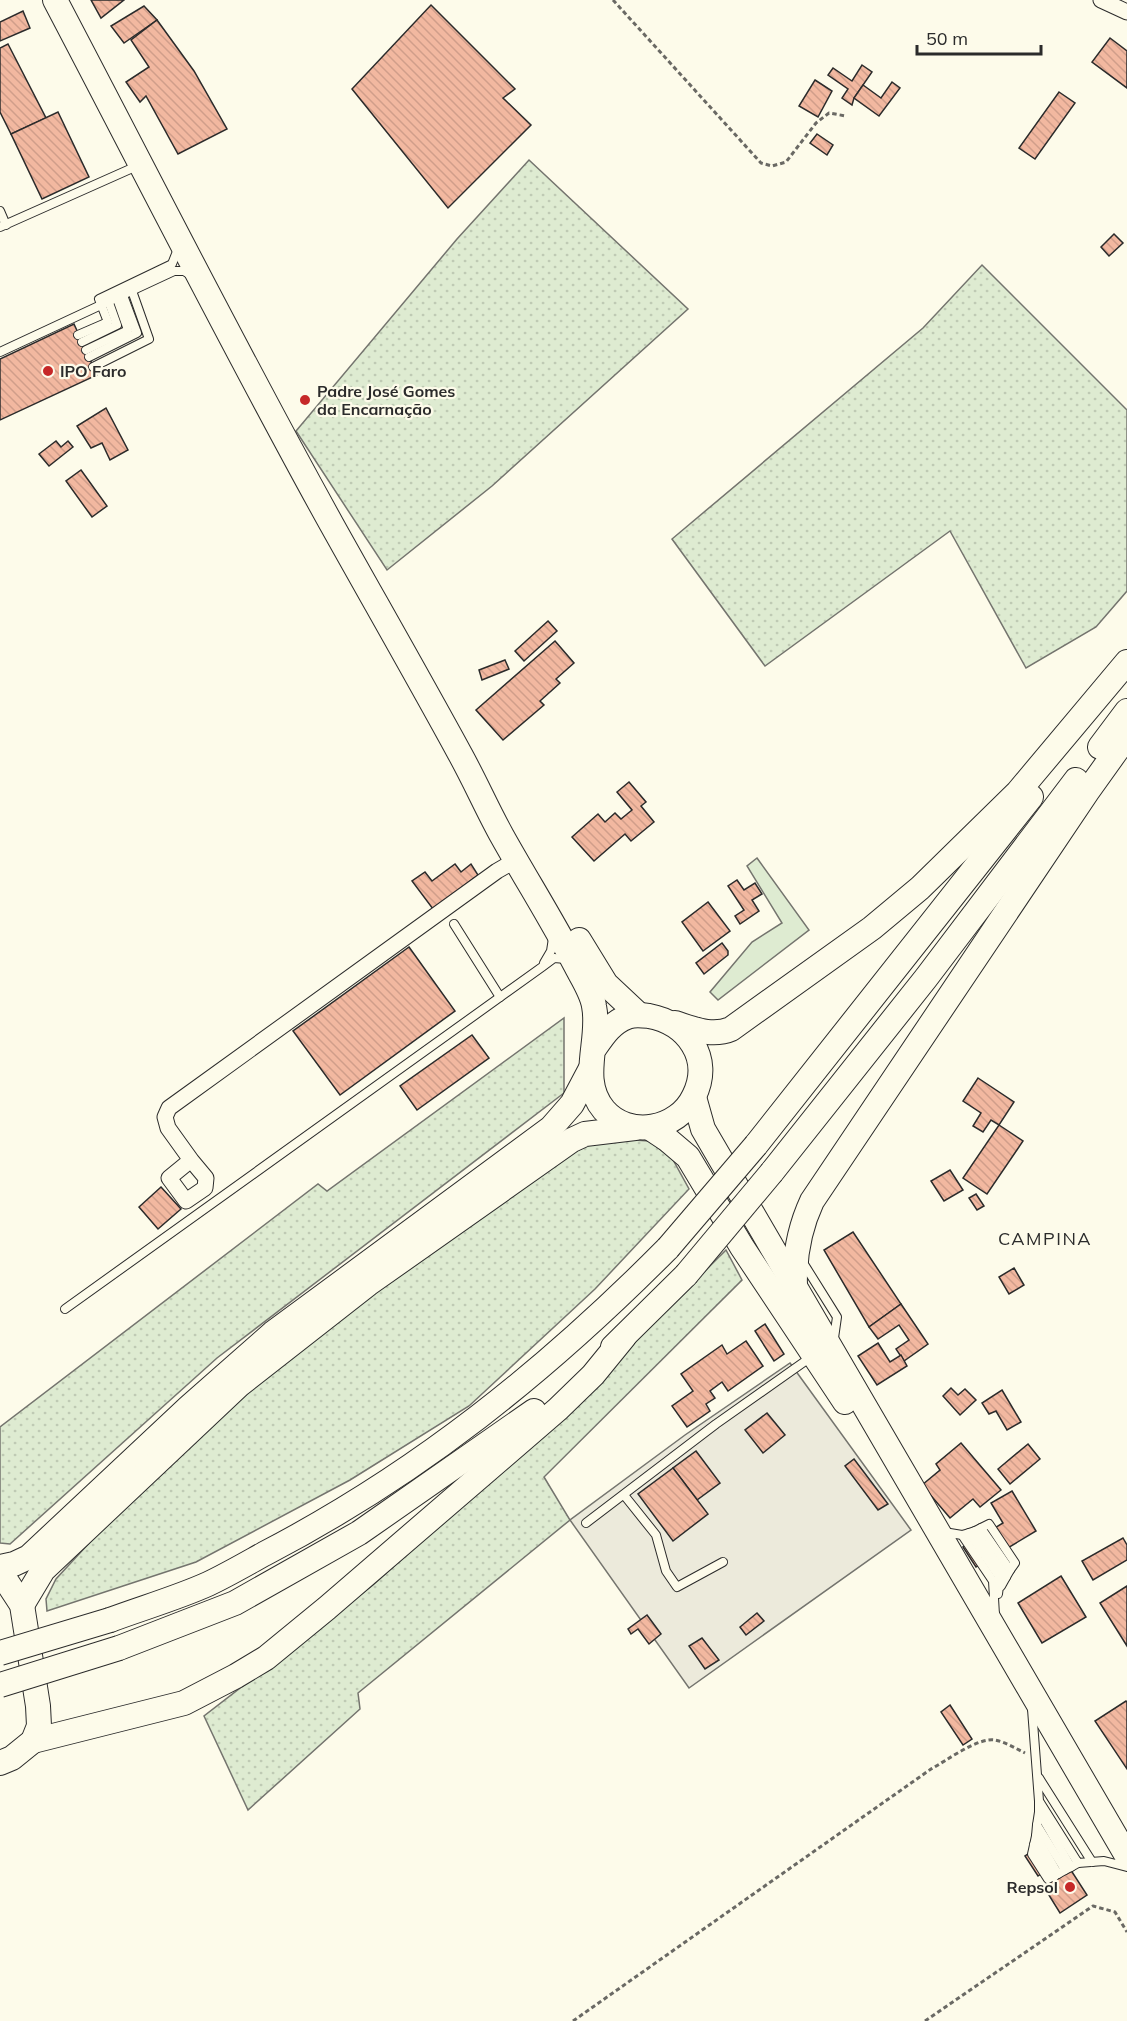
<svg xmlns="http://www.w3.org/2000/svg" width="1127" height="2021" font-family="Mulish,sans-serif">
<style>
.grass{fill:url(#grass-dots);stroke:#74746e;stroke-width:1.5}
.green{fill:#deebd1;stroke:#74746e;stroke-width:1.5}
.parking{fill:#eceadb;stroke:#74746e;stroke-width:1.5}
.building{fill:url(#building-back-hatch);stroke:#2b2b2b;stroke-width:1.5}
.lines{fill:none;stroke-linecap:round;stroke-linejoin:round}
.service-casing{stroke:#2b2b2b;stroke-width:10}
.minor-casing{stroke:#2b2b2b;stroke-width:17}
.primary-casing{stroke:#2b2b2b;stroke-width:26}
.path{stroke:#6a6964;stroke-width:3;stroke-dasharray:4.5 3;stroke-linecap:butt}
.service{stroke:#fdfbea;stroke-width:8}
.minor{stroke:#fdfbea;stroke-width:15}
.primary{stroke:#fdfbea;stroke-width:24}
.primary-bridge-casing{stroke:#2b2b2b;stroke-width:26;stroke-linecap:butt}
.primary-bridge{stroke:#fdfbea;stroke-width:24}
.poi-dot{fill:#c62828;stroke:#fdfbea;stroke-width:2}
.labels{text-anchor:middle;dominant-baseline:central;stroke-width:4.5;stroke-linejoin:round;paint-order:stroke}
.poi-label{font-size:16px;font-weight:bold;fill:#2b2b2b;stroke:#fdfbea;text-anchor:start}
.neighbourhood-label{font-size:18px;letter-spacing:1.5px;fill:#2b2b2b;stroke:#fdfbea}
</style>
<defs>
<pattern id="grass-dots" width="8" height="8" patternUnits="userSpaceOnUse" patternTransform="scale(1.5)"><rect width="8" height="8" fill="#deebd1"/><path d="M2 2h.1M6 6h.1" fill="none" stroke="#bfcab4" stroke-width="1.8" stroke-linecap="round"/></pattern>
<pattern id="building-back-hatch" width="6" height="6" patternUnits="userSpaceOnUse" patternTransform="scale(1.5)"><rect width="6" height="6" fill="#f2b8a0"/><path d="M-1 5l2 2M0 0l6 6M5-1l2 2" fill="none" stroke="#d09e8a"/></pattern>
</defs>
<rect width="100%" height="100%" fill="#fdfbea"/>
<g class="grass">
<polygon points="529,160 688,309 492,486 387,570 296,431 457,239"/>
<polygon points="982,265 1127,410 1127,591 1096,627 1026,668 950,531 765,666 672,539 923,328"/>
<polygon points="564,1018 564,1093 217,1358 10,1544 0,1543 0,1427 318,1184 327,1191"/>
<polygon points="605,1138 649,1141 672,1158 689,1189 595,1289 469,1406 350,1480 196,1562 47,1611 46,1599 56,1579 114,1516 310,1336 569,1154"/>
<polygon points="726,1250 742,1280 544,1477 570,1520 358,1693 360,1709 248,1810 204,1716 373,1585 534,1441"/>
</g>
<polygon class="green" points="757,858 809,930 718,1000 710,992 752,942 782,923 747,866"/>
<polygon class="parking" points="790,1363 911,1530 689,1688 570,1520 685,1435"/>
<g class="building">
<polygon points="91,0 124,0 101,18"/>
<polygon points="431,5 515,89 503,98 531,125 448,208 352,89"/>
<polygon points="144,6 157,20 124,43 111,26"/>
<polygon points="23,11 30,28 0,41 0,22"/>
<polygon points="157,20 194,71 227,129 178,154 146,96 140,102 126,82 149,67 131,40"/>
<polygon points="1110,38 1127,51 1127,88 1092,62"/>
<polygon points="8,44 46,118 11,134 0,112 0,48"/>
<polygon points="862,65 872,72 854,98 852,105 842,98 848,89 828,75 833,68 852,81"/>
<polygon points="815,80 832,91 818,117 799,106"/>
<polygon points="892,82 900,88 879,116 854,98 863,85 881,98"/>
<polygon points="1059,92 1075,103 1035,159 1019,148"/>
<polygon points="58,112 89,177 42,199 11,134"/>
<polygon points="817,134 833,145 827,155 810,143"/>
<polygon points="1114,234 1123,243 1109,256 1101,247"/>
<polygon points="74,324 97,375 0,420 0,359"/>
<polygon points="106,408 128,450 110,460 102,443 91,448 77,426"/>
<polygon points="56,441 61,447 68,441 73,447 49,466 39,454"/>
<polygon points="81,470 107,506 92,517 66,481"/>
<polygon points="548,621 557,631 524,661 515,651"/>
<polygon points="555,641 574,663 556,679 560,683 540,701 544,705 503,740 476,710"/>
<polygon points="505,660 509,669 482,680 479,670"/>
<polygon points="629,782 646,802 641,806 654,822 631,841 625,834 594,861 572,837 598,814 605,822 615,813 621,819 632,810 617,792"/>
<polygon points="455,864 461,872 471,864 478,875 433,909 412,881 425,872 432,881"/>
<polygon points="737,880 744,890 755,883 762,894 752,900 759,911 740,924 735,916 744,910 728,886"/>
<polygon points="708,902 730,931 703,951 682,922"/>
<polygon points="722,943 728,951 728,955 704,974 696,963"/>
<polygon points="409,947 455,1011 340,1095 293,1031"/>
<polygon points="472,1035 489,1058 417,1110 400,1086"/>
<polygon points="978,1078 1014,1102 999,1125 991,1120 983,1132 973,1126 981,1113 963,1101"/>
<polygon points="999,1125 1023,1141 987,1194 963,1178"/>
<polygon points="950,1170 963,1190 944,1201 931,1181"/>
<polygon points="161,1187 181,1209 158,1229 139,1207"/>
<polygon points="976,1194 984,1206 977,1210 969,1198"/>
<polygon points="853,1232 901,1304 869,1327 824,1250"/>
<polygon points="1014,1268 1024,1285 1009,1294 999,1277"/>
<polygon points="901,1304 928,1344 904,1361 896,1349 909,1340 899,1325 878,1339 869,1327"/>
<polygon points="765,1324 784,1354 774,1361 755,1331"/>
<polygon points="746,1341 763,1366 728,1391 722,1382 710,1391 715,1398 706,1404 710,1411 687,1427 672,1406 693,1391 681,1374 722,1345 727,1354"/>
<polygon points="878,1343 890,1362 901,1355 907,1366 877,1385 858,1356"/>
<polygon points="951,1388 958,1395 965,1389 976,1400 960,1415 943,1396"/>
<polygon points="1002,1390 1021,1422 1007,1430 996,1411 989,1414 982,1403"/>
<polygon points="767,1413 785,1435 763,1453 745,1430"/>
<polygon points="961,1443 1001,1490 980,1507 973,1499 950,1518 922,1485 940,1470 936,1464"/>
<polygon points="1028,1444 1040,1459 1010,1484 998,1469"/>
<polygon points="696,1451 720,1483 697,1500 673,1468"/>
<polygon points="854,1459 888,1504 878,1510 845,1466"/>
<polygon points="673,1468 708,1514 673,1541 638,1494"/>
<polygon points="1012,1491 1036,1531 976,1567 963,1547 1003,1523 991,1503"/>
<polygon points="1123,1538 1127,1545 1127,1560 1093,1580 1082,1561"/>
<polygon points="1061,1576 1086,1617 1042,1643 1018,1603"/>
<polygon points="1127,1586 1127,1646 1100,1603"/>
<polygon points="757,1613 764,1621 746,1635 740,1627"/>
<polygon points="647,1615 661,1634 649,1644 638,1629 631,1634 628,1629"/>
<polygon points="702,1638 719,1660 705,1669 689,1646"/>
<polygon points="1126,1701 1127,1702 1127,1769 1095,1721"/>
<polygon points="950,1705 972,1739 963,1745 941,1712"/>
<polygon points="1058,1834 1072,1856 1065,1861 1087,1895 1060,1913 1047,1892 1052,1889 1041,1874 1038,1876 1025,1856"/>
</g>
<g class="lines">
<defs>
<g id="service">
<polyline points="0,211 6,225"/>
<polyline points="0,227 137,166"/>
<polyline points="78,335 108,322 99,299 172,264 178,249"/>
<polyline points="82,342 117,325 107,297"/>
<polyline points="86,350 128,330 115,293"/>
<polyline points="0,352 174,271 184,271 189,274"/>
<polyline points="89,357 137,333 121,290"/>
<polyline points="93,367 149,339 131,288"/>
<polyline points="454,924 500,997"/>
<polyline points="544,963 551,951 553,938"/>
<polyline points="802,1261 837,1317 834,1338"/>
<polyline points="65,1309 542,967 554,958 566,959"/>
<polyline points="624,1495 656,1535 666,1571 677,1587 723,1562"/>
<polyline points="586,1523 716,1424 811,1357"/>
<polyline points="981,1528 989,1524 1015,1563 1010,1570"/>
<polyline points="975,1531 981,1528 1010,1570 1006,1577"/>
<polyline points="944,1532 962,1535 993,1581 995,1615"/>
<polyline points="969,1533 975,1531 1006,1577 1001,1586"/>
<polyline points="962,1535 969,1533 1000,1578 998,1594"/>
<polyline points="1032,1709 1039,1801 1078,1863 1104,1861 1127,1867"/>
<polyline points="1039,1778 1092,1862"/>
<polyline points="1039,1802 1039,1812 1071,1867 1078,1863"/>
<polyline points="1039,1812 1037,1825 1065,1870 1071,1867"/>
<polyline points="1037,1825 1036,1836 1058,1874 1065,1870"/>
<polyline points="1036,1836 1032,1854 1048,1879 1058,1874"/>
<polyline points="1034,1845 1054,1877"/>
</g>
<g id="minor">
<polyline points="1101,0 1127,12"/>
<polyline points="191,1160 206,1178 205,1188 186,1201 169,1178 191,1160 168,1128 165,1117 169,1108 497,871 516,860"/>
</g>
<g id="primary">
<path d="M55 0C147 175 236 352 332 525 375 602 418 677 460 754 475 781 487 809 502 836 526 879 552 920 575 964 581 976 592 992 594 1006 601 1041 578 1079 604 1110 629 1139 678 1130 694 1096 713 1058 687 1023 649 1016 641 1015 634 1014 627 1017 611 1023 603 1036 594 1049"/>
<polyline points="1100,747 1127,711"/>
<polyline points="579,940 606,984 638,1014"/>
<path d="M675 1023C694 1029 712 1037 731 1029L872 928 920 888 1018 792 1127 662"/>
<polyline points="694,1097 703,1129 1127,1856"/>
<polyline points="650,1128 668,1140 688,1157 742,1247 845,1402"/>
<polyline points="756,1145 1031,797"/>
<polyline points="772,1172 926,978 1076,780"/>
<path d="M795 1288C794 1257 799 1229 812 1201L1087 792 1127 736"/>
<polyline points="613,1347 686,1275"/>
<polyline points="0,1567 14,1564 29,1557 189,1407 273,1333 551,1128 572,1104 590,1070"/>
<polyline points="0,1577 7,1582 22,1605 38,1706 39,1726 33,1741 12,1758 0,1763"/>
<polyline points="22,1605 43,1570 239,1385 368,1284 572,1140 585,1134 635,1128"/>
<path d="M110 1620C142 1608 177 1598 208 1584 227 1575 246 1564 264 1554 418 1474 546 1371 668 1248"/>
<polyline points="119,1648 235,1603 359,1533 534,1411"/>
<polyline points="33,1741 184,1703 236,1676 266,1658 327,1608 558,1409 593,1375 624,1337"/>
</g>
</defs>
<use href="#service" class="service-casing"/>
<use href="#minor" class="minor-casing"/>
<use href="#primary" class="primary-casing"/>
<g class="path">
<polyline points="613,0 761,163 772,166 786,162 816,123 829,113 846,116"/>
<path d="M573 2021 931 1769C946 1761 978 1737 995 1740 1005 1742 1015 1748 1025 1753"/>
<polyline points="925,2021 1093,1906 1115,1912 1127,1932"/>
</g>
<use href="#service" class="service"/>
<use href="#minor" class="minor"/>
<use href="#primary" class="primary"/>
<defs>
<g id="primary-bridge">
<polyline points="668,1248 756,1145"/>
<polyline points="686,1275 772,1172"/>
<polyline points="0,1653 110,1620"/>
<polyline points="0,1685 119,1648"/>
</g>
</defs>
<use href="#primary-bridge" class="primary-bridge-casing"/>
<use href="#primary-bridge" class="primary-bridge"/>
</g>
<g class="poi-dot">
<circle cx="48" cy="371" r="6"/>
<circle cx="305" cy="400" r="6"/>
<circle cx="1070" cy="1887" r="6"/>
</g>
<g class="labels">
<g class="poi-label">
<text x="60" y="371">IPO Faro</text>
<text x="317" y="391">Padre José Gomes<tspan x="317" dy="18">da Encarnação</tspan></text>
<text x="1058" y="1887" text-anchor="end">Repsol</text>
</g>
<g class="neighbourhood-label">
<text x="1045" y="1238">CAMPINA</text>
</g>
</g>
<path d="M917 45v9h124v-9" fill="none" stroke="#2b2b2b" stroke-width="3"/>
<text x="926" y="45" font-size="18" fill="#2b2b2b" stroke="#fdfbea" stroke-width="4.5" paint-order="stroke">50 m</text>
</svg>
